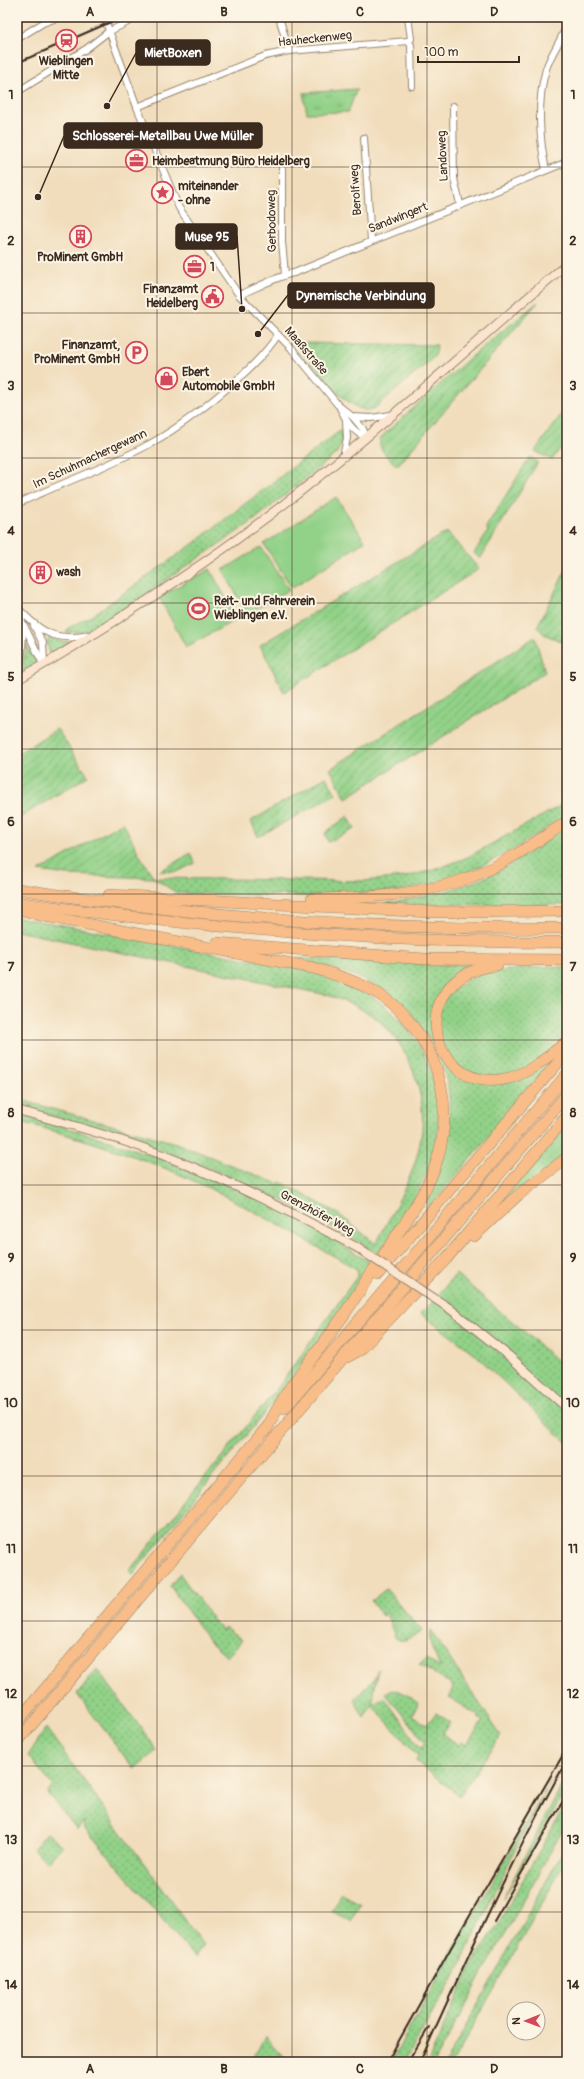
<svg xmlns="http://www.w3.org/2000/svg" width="584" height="2079" font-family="Pangolin,sans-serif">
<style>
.grass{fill:url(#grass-dots);stroke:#667e53}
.park{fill:url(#park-tufts);stroke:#667e53}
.garden{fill:url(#garden-furrows);stroke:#667e53}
.pitch{fill:#92d188;stroke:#667e53}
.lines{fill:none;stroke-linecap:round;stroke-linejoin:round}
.street-casing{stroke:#96846d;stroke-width:8}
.secondary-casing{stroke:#96846d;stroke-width:10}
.highway-casing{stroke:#96846d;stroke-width:12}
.street{stroke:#fff;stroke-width:6}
.secondary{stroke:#fce5cf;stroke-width:8}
.highway{stroke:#f8bd88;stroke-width:11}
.rail{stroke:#3b2a1e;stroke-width:2}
.secondary-bridge-casing{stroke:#96846d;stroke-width:10;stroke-linecap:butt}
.secondary-bridge{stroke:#fce5cf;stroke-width:8}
.grid{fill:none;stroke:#3b2a1e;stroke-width:1;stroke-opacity:0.55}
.labels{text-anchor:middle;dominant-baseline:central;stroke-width:4;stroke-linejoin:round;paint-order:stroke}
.street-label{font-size:12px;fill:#3b2a1e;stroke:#fcf5e5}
.poi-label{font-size:12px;font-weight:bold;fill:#3b2a1e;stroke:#fcf5e5;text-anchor:start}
.leader{fill:none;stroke:#3b2a1e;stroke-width:1.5}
.callout-dot{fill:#3b2a1e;stroke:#fcf5e5;stroke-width:1.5}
.callout{fill:#3b2a1e;stroke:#3b2a1e;stroke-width:1.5}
.callout-label{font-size:13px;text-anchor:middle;font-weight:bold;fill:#fff}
.neatline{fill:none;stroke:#3b2a1e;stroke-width:1.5}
.grid-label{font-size:13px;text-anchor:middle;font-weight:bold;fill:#3b2a1e}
</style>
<defs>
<pattern id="grass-dots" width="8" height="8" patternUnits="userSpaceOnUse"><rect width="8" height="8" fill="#92d188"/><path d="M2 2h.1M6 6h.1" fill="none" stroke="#78aa6f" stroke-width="1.8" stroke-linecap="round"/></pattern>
<pattern id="park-tufts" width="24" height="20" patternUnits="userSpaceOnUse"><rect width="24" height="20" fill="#92d188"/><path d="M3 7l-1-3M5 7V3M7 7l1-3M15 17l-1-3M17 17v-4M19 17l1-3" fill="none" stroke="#78aa6f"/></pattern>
<pattern id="garden-furrows" width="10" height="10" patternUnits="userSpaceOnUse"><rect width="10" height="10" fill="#92d188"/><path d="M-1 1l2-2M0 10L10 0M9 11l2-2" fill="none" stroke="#78aa6f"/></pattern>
</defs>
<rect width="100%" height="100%" fill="#fcf5e5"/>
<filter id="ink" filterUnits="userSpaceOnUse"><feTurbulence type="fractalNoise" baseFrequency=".025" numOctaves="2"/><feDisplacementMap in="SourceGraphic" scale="8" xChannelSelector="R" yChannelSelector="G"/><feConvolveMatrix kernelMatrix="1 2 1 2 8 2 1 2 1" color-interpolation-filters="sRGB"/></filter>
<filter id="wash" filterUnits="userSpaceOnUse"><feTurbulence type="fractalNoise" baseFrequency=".012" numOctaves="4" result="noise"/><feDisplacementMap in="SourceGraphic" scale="16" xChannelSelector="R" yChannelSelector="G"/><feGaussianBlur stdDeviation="0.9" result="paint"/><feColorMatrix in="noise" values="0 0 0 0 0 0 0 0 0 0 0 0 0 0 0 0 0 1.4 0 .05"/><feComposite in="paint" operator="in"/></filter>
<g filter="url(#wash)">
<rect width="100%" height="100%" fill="#f1ddbc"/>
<g class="grass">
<polygon points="341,430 342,443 336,454 253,521 100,625 87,631 66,633 68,628 93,615 194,543"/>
<polygon points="49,638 64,642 74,641 50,656 47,641"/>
<polygon points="26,644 37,664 20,673 18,672 26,653"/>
<polygon points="567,802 567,816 509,852 473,870 439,882 400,891 317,896 177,893 154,878 364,881 405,877 437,869 468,857"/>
<path d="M567 827V905L383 904C416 898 450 892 481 879 512 866 539 846 567 827Z"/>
<path d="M17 917C83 928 148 941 213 953 257 961 309 967 349 984 421 1015 457 1095 429 1168 416 1199 396 1227 378 1254 269 1184 142 1139 17 1106V1099L176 1143 278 1184 281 1182 337 1213 376 1244C393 1210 416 1174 421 1137 428 1095 409 1045 377 1019 363 1008 344 1001 327 995L17 931Z"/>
<path d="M296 958 473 965 452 977 443 986 453 990 479 973 549 966 567 967V1032L553 1045 559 1054 427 1210C430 1188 436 1166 442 1145 444 1135 448 1125 449 1115 454 1059 413 1005 365 981 344 970 319 965 296 958Z"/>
<path d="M17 1114C115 1139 210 1174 301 1220 326 1233 349 1250 374 1264L272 1404 133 1574 129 1571 280 1385 358 1275 357 1269C299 1237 241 1202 181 1175 128 1152 73 1136 17 1121Z"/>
<polygon points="567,1124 567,1154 501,1205 499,1204"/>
<polygon points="456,1274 533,1339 567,1371 567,1443 476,1355 420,1313 429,1306"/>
<polygon points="180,1574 221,1630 225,1627 242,1640 227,1657 209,1641 170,1586"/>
<path d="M386 1589 422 1631C414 1636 405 1643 396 1639L386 1613 382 1616 371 1601Z"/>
<path d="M430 1629 501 1736 459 1796 416 1761 418 1756 372 1705 364 1717 354 1700 374 1679 378 1669 372 1704 384 1697 421 1749 425 1742 385 1693C398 1685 409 1697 419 1703L412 1715 427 1725 436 1713 450 1722 442 1734 459 1745 462 1742 466 1745 483 1721 478 1718 479 1716 449 1698 454 1688 451 1684 419 1664 427 1659 440 1668C435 1651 428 1649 430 1629Z"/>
<polygon points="97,1669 152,1743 156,1751 134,1769 77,1694"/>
<polygon points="46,1728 203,1945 195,1958 85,1828 84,1822 77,1829 47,1793 53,1786 28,1756"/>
<polygon points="567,1775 567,1788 503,1899"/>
<polygon points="552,1779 516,1848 457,1971 404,2062 391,2062 450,1955"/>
<polygon points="567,1802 567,1822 434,2062 428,2062 471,1966 498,1924"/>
<polygon points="47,1833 62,1846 48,1862 33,1849"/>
<polygon points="567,1844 567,1858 453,2062 446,2062"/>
<polygon points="341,1893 360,1903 351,1921 331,1911"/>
<polygon points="265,2036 288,2062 262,2062 254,2057"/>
</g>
<polygon class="park" points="357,89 348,112 307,113 303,93"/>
<g class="garden">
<path d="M538 302 397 466C389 458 376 449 381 437L465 362Z"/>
<path d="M302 343 437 345 436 353 433 358 375 408 368 411C342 406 316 367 298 347Z"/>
<polygon points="567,406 567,439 552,460 535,451"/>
<polygon points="530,457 538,462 480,559 474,553 488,531 486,527"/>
<polygon points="447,532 479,569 284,692 260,645"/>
<polygon points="567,568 567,644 544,634 537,627"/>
<polygon points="535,637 545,672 346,798 330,769"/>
<polygon points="57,729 88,776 17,819 17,754"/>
<polygon points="326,777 336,794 258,837 251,821"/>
<polygon points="348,816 355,829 328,842 325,833"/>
<polygon points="123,822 139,854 154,878 67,875 39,871"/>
<polygon points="191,853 195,863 177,872 160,871"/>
</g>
<g class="pitch">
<polygon points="336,497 365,541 292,588 264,544"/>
<polygon points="261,547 289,590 247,614 223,570"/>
<polygon points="210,569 237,619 186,647 159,597"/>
</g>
</g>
<g filter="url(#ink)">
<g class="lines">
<defs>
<g id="street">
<polyline points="104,17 137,107 179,208 239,295 291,348 338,405 353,417 363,429 366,437"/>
<polyline points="279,17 289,51"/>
<polyline points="408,17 411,39 408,41"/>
<polyline points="17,39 43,23 59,17"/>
<polyline points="408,41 411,45 412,86"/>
<polyline points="17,92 86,49 108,32 138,17"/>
<polyline points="453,106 454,179 460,204"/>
<polyline points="137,107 265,56 289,51 408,41"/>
<polyline points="364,138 371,241"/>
<polyline points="282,168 282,242 285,274"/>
<path d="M546 170C539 139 537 100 546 69 551 53 562 40 567 24"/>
<path d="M239 295C254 289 280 275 294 273L567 162"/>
<path d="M340 408C346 420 352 432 366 437"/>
<polyline points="353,417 371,418 391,415"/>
<polyline points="343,457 347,438 346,421"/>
<path d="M17 504C59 484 103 469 144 447 173 432 199 412 224 391 244 374 263 357 278 335"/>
<path d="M17 607C41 633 55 642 90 635"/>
<polyline points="17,611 43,664"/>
<polyline points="34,626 43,643 44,663"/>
<polyline points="17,669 22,653 23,628"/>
</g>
<g id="secondary">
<path d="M17 680C114 624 209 563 297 494 390 421 477 340 567 264"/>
<path d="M17 1110C70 1124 123 1139 173 1159 236 1184 297 1215 356 1247"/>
<polyline points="449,1308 509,1356 567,1408"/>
</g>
<g id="highway">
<path d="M17 889C198 917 384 931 567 928"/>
<polyline points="109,895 430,912 567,911"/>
<path d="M312 899C367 898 422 896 474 876 508 862 537 841 567 822"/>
<path d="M22 903C203 928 384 944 567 942"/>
<path d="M17 908 40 915 313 968C366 983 398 997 426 1046 445 1081 449 1118 438 1157 430 1189 401 1229 382 1257 370 1274 359 1292 347 1310 330 1336 310 1360 292 1385 282 1399 274 1415 266 1430"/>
<polyline points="217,943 425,959 567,960"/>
<path d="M497 965C404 977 428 1088 499 1080 526 1077 548 1057 567 1041"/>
<polyline points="474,1236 518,1195 567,1158"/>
<polyline points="378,1274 567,1052"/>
<polyline points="347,1357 360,1350 446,1259 567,1116"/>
<polyline points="285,1408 567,1074"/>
<polyline points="17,1722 269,1425"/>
<polyline points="17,1742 567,1094"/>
</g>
</defs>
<use href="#street" class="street-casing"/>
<use href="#secondary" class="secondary-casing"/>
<use href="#highway" class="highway-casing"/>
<use href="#street" class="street"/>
<use href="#secondary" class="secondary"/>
<use href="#highway" class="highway"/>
<g class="rail">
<polyline points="17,63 122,17"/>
<polyline points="494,1921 567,1794"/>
<polyline points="387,2062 457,1937 567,1748"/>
<polyline points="408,2062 429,2027"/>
<path d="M420 2062C466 1960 512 1858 567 1760"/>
</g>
<defs>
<polyline id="secondary-bridge" points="356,1247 449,1308"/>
</defs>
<use href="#secondary-bridge" class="secondary-bridge-casing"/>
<use href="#secondary-bridge" class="secondary-bridge"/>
</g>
</g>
<path class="grid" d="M157 17V2062M292 17V2062M427 17V2062M17 167H567M17 313H567M17 458H567M17 603H567M17 749H567M17 894H567M17 1040H567M17 1185H567M17 1330H567M17 1476H567M17 1621H567M17 1766H567M17 1912H567"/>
<defs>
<symbol id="station-ring" viewBox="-11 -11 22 22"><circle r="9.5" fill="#fcf5e5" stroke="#d1495b" stroke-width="1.5"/><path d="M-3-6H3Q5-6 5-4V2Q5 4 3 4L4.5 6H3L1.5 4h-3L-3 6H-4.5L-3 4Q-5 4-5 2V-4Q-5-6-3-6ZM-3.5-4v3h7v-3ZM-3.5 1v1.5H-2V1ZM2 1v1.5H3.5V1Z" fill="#d1495b"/></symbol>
<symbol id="office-ring" viewBox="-11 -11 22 22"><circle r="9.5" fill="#fcf5e5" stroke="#d1495b" stroke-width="1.5"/><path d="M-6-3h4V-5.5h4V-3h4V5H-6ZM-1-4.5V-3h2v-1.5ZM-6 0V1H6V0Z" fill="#d1495b"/></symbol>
<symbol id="sight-ring" viewBox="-11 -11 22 22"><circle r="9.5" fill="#fcf5e5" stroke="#d1495b" stroke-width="1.5"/><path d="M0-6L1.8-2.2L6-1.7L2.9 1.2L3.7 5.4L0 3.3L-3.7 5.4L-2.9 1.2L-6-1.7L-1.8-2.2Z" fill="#d1495b"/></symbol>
<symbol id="building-ring" viewBox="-11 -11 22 22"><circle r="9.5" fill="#fcf5e5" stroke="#d1495b" stroke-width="1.5"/><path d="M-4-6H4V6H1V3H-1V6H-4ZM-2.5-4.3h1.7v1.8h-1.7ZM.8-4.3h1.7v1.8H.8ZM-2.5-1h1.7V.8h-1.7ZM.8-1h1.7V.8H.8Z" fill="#d1495b"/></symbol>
<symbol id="civic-ring" viewBox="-11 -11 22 22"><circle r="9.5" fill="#fcf5e5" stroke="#d1495b" stroke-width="1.5"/><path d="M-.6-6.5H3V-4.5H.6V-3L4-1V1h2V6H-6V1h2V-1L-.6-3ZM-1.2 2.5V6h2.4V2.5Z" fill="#d1495b"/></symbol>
<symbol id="parking-ring" viewBox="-11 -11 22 22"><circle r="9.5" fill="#fcf5e5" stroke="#d1495b" stroke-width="1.5"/><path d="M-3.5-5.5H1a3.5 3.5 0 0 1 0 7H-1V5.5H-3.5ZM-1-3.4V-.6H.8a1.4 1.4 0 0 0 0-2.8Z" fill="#d1495b"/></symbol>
<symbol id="shop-ring" viewBox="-11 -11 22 22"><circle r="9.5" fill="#fcf5e5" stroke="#d1495b" stroke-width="1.5"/><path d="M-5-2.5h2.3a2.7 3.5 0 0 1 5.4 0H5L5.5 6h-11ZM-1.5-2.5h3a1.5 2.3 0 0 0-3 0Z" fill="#d1495b"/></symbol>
<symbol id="stadium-ring" viewBox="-11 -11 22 22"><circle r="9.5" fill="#fcf5e5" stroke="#d1495b" stroke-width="1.5"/><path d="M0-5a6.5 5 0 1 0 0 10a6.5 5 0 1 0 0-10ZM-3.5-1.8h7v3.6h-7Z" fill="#d1495b"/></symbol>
</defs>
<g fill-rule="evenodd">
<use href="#station-ring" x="54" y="28" width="25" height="25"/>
<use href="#office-ring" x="124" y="148" width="25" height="25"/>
<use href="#sight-ring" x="150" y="180" width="25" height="25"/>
<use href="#building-ring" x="68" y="224" width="25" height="25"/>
<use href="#office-ring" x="182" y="254" width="25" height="25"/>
<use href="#civic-ring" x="200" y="284" width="25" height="25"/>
<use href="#parking-ring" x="124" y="340" width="25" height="25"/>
<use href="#shop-ring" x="154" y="366" width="25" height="25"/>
<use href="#building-ring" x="28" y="560" width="25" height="25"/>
<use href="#stadium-ring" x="186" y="596" width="25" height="25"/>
</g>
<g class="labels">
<g class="street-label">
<text transform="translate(315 39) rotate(-6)">Hauheckenweg</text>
<text transform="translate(443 156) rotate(-93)">Landoweg</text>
<text transform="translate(356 190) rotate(-94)">Berolfweg</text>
<text transform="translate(398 218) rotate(-22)">Sandwingert</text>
<text transform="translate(272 221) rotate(-91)">Gerbodoweg</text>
<text transform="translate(306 351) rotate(49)">Maaßstraße</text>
<text transform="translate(90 459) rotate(-25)">Im Schuhmachergewann</text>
<text transform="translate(317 1213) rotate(28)">Grenzhöfer Weg</text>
</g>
<g class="poi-label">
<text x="66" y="61" text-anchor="middle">Wieblingen<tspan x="66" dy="14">Mitte</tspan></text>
<text x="152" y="161">Heimbeatmung Büro Heidelberg</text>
<text x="178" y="186">miteinander<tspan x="178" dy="14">- ohne</tspan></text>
<text x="80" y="257" text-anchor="middle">ProMinent GmbH</text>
<text x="210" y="267">1</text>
<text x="198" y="289" text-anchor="end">Finanzamt<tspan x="198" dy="14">Heidelberg</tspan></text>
<text x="120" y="345" text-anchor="end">Finanzamt,<tspan x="120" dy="14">ProMinent GmbH</tspan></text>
<text x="182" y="372">Ebert<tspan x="182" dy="14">Automobile GmbH</tspan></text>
<text x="56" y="572">wash</text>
<text x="214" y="601">Reit- und Fahrverein<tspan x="214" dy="14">Wieblingen e.V.</tspan></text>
</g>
</g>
<path class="leader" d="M107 106L136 53M38 197L64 136M242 309L237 236M258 334L288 295"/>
<g class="callout-dot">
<circle cx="107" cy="106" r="4"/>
<circle cx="38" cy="197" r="4"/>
<circle cx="242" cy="309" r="4"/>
<circle cx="258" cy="334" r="4"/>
</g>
<g class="callout">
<rect x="136" y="40" width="74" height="25" rx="4"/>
<rect x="64" y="123" width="198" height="25" rx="4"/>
<rect x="176" y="224" width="61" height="25" rx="4"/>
<rect x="288" y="283" width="146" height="25" rx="4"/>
</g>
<g class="callout-label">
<text x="173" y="57">MietBoxen</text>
<text x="163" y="140">Schlosserei-Metallbau Uwe Müller</text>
<text x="207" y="241">Muse 95</text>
<text x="361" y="300">Dynamische Verbindung</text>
</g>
<rect width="584" height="2079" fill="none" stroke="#fcf5e5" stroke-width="44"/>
<g transform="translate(526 2021) rotate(269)"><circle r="19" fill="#fcf5e5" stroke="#afa495"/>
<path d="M0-3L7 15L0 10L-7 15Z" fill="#d1495b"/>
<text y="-6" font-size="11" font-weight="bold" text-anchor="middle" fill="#3b2a1e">N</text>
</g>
<path d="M418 56v6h101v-6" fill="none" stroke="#3b2a1e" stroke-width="2"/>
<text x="424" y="56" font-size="12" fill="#3b2a1e" stroke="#fcf5e5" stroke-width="3" paint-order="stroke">100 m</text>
<rect x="22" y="22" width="540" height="2035" class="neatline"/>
<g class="grid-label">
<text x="90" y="16">A</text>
<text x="224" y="16">B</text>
<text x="360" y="16">C</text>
<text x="494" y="16">D</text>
<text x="11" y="99">1</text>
<text x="573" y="99">1</text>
<text x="11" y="245">2</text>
<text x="573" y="245">2</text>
<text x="11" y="390">3</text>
<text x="573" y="390">3</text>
<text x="11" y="535">4</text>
<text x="573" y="535">4</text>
<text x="11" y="681">5</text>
<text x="573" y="681">5</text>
<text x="11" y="826">6</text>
<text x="573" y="826">6</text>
<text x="11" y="971">7</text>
<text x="573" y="971">7</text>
<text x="11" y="1117">8</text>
<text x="573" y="1117">8</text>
<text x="11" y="1262">9</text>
<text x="573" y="1262">9</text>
<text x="11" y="1407">10</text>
<text x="573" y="1407">10</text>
<text x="11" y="1553">11</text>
<text x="573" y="1553">11</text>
<text x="11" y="1698">12</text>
<text x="573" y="1698">12</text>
<text x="11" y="1844">13</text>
<text x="573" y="1844">13</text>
<text x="11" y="1989">14</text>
<text x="573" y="1989">14</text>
<text x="90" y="2073">A</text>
<text x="224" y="2073">B</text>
<text x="360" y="2073">C</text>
<text x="494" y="2073">D</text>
</g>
</svg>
